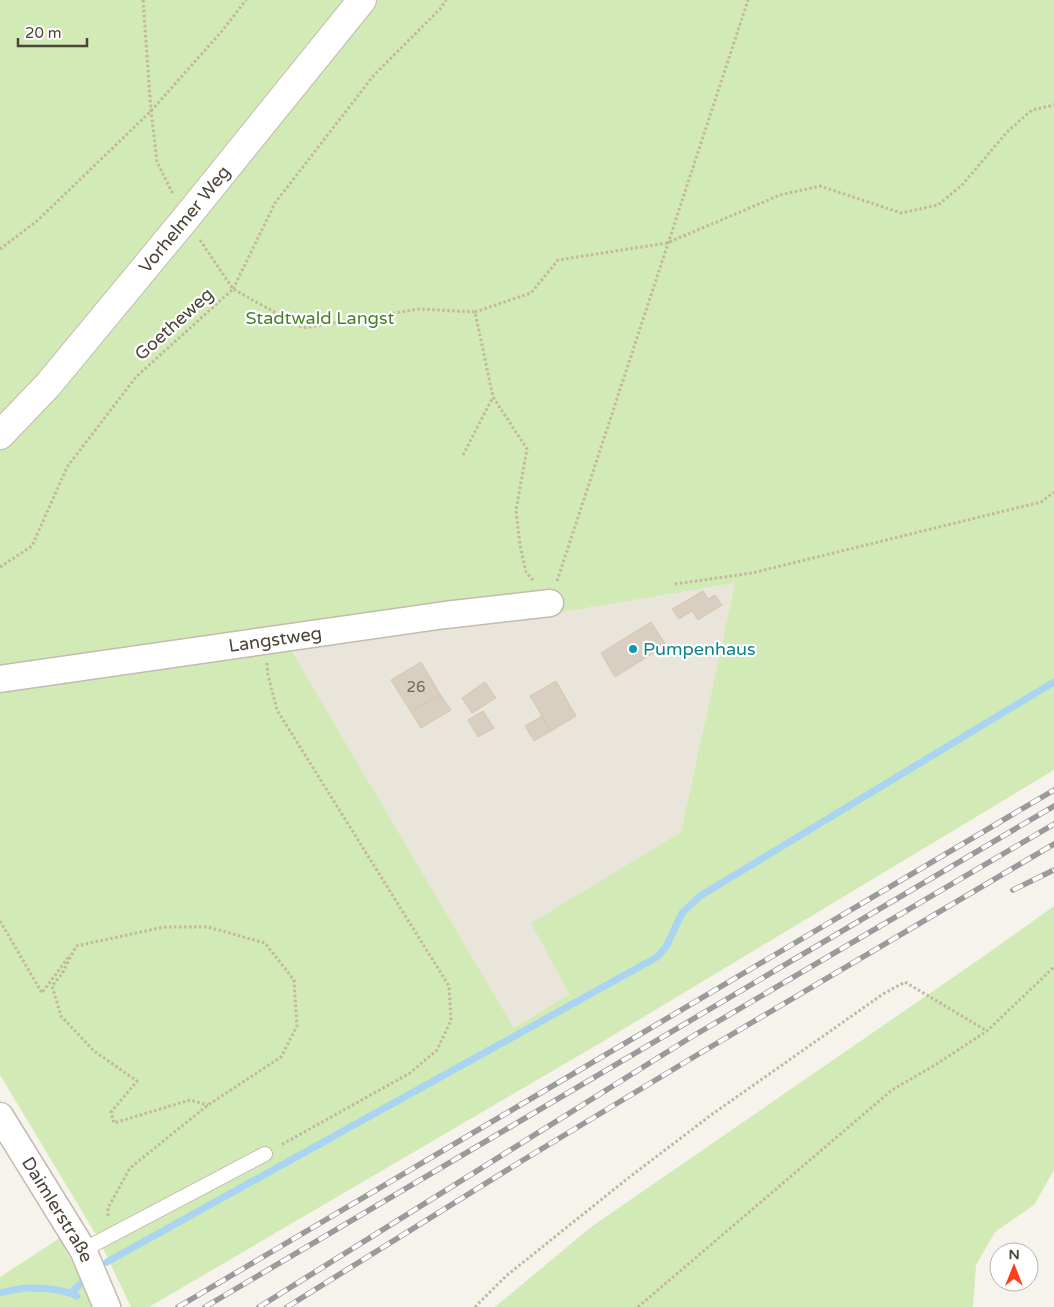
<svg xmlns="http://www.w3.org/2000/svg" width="1054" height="1307" font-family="'Varela Round',sans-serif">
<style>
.residential{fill:#eae5da}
.green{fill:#d2eab5;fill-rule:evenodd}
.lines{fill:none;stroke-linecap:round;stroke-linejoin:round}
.stream{stroke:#a9d4f2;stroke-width:7}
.building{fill:#d8cfc1;stroke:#d3c7b4}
.service-casing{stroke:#c2bbae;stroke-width:16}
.minor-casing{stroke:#c2bbae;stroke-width:29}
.tertiary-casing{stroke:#c2bbae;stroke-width:30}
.path{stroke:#c4b79f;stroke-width:3;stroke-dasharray:2.5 2.5;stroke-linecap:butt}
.service{stroke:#fff;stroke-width:14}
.minor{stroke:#fff;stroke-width:26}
.tertiary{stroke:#fff;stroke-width:28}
.rail-casing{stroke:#9a9a9a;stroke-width:5.5}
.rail{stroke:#fff;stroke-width:4;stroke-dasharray:11;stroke-linecap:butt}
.culture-dot{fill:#0f9aa8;stroke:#fff;stroke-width:2}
.labels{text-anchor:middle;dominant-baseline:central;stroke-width:4.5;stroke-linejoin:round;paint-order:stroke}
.number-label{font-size:15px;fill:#6e675b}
.street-label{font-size:18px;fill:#4b4439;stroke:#fff}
.park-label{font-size:18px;fill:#4a7f2a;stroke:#fff}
.culture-label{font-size:18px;fill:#0d838f;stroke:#fff;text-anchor:start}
</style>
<rect width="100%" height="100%" fill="#f6f3ec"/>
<polygon class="residential" points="735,583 681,832 532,923 569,994 514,1028 288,645 551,614"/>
<g class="green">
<path d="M0 0H1054V770L602 1042 149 1307H131L98 1238 0 1075ZM735 583 681 832 531 923 569 994 514 1028 288 645 551 614Z"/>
<polygon points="1054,906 1054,1170 1034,1205 995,1232 976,1265 973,1307 495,1307 591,1227 984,956"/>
<polygon points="60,1238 94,1307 0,1307 0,1277"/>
</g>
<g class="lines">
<g class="stream">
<polyline points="107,1262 657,957 666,947 682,913 700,896 1054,682"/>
<path d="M0 1293C9 1291 19 1288 28 1288 43 1288 63 1289 77 1296"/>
<polyline points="71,1293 80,1284"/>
</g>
</g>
<g class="building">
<polygon points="703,591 708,599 715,595 722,605 698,620 692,611 679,619 672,609"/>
<polygon points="651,622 666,645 615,677 601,653"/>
<polygon points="421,662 440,694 411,712 391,680"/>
<polygon points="556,681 576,716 551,731 530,696"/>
<polygon points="485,682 496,698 472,713 462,698"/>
<polygon points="440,694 451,710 421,728 411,712"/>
<polygon points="483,711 494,728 478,737 468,720"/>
<polygon points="542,716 551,731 534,741 525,726"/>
</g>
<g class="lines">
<defs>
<polyline id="service" points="83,1250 265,1154"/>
<g id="minor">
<path id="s1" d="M0 679 445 615 550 603"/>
<path id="s2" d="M0 1116 83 1250 107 1307"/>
</g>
<g id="tertiary">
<path id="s3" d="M0 435 48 385 186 218 362 0"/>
</g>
</defs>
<use href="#service" class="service-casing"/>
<use href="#minor" class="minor-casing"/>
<use href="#tertiary" class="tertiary-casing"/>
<g class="path">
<polyline points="143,0 151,111 157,162 173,194"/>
<polyline points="200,240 233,289"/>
<polyline points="0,249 37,221 151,111 222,31 246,0"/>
<polyline points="233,289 275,203 374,75 440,9 446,0"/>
<polyline points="475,312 531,293 558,260 667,243 780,195 820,186 901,213 938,205 962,185 1008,131 1032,110 1054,105"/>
<polyline points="463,455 493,397"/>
<polyline points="0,567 32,546 67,467 136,377 233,289 303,328 419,309 475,312 493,397 527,449 516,510 520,545 526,572 533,580"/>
<polyline points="557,581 748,0"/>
<polyline points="675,584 752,573 1041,502 1054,492"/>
<polyline points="267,663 268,675 277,710 449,986 451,1020 437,1050 410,1073 281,1145"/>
<polyline points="0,921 42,993 70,955"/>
<polyline points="108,1216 108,1208 130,1168 208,1105 281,1057 297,1026 294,980 265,943 208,927 164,927 76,946 62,974 52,986 61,1016 94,1051 137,1081 111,1112 114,1123 190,1100 208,1105"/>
<polyline points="475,1307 506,1276 627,1179 711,1115 883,994 905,982 987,1031"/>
<polyline points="638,1307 892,1090 935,1065 987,1031 1054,967"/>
</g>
<use href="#service" class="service"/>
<use href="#minor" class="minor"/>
<use href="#tertiary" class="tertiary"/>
<defs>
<g id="rail">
<polyline points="1013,890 1054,870"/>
<polyline points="178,1307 1054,790"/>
<polyline points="205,1307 1054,806"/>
<polyline points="259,1307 688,1039 1054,824"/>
<polyline points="287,1307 520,1162 697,1055 1054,844"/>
</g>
</defs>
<use href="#rail" class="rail-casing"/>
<use href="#rail" class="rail"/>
</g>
<circle class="culture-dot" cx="633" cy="649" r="5"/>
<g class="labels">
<g class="number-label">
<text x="416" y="687">26</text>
</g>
<g class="street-label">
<text stroke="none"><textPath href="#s3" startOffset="284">Vorhelmer Weg</textPath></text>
<text transform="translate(174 324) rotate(-42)">Goetheweg</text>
<text stroke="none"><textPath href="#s1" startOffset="278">Langstweg</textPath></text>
<text stroke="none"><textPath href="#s2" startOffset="110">Daimlerstraße</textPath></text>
</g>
<g class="park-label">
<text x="320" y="318">Stadtwald Langst</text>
</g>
<g class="culture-label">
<text x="643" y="649">Pumpenhaus</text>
</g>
</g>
<g transform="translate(1014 1267)"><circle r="24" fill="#ffffff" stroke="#b7b4b0"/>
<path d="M0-4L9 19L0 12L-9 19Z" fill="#fc3f1d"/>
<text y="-8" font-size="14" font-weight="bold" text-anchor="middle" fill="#4b4439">N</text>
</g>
<path d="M18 38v8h69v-8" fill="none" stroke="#4b4439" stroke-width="2.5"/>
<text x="25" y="38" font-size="15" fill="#4b4439" stroke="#ffffff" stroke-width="4" paint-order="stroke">20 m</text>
</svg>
